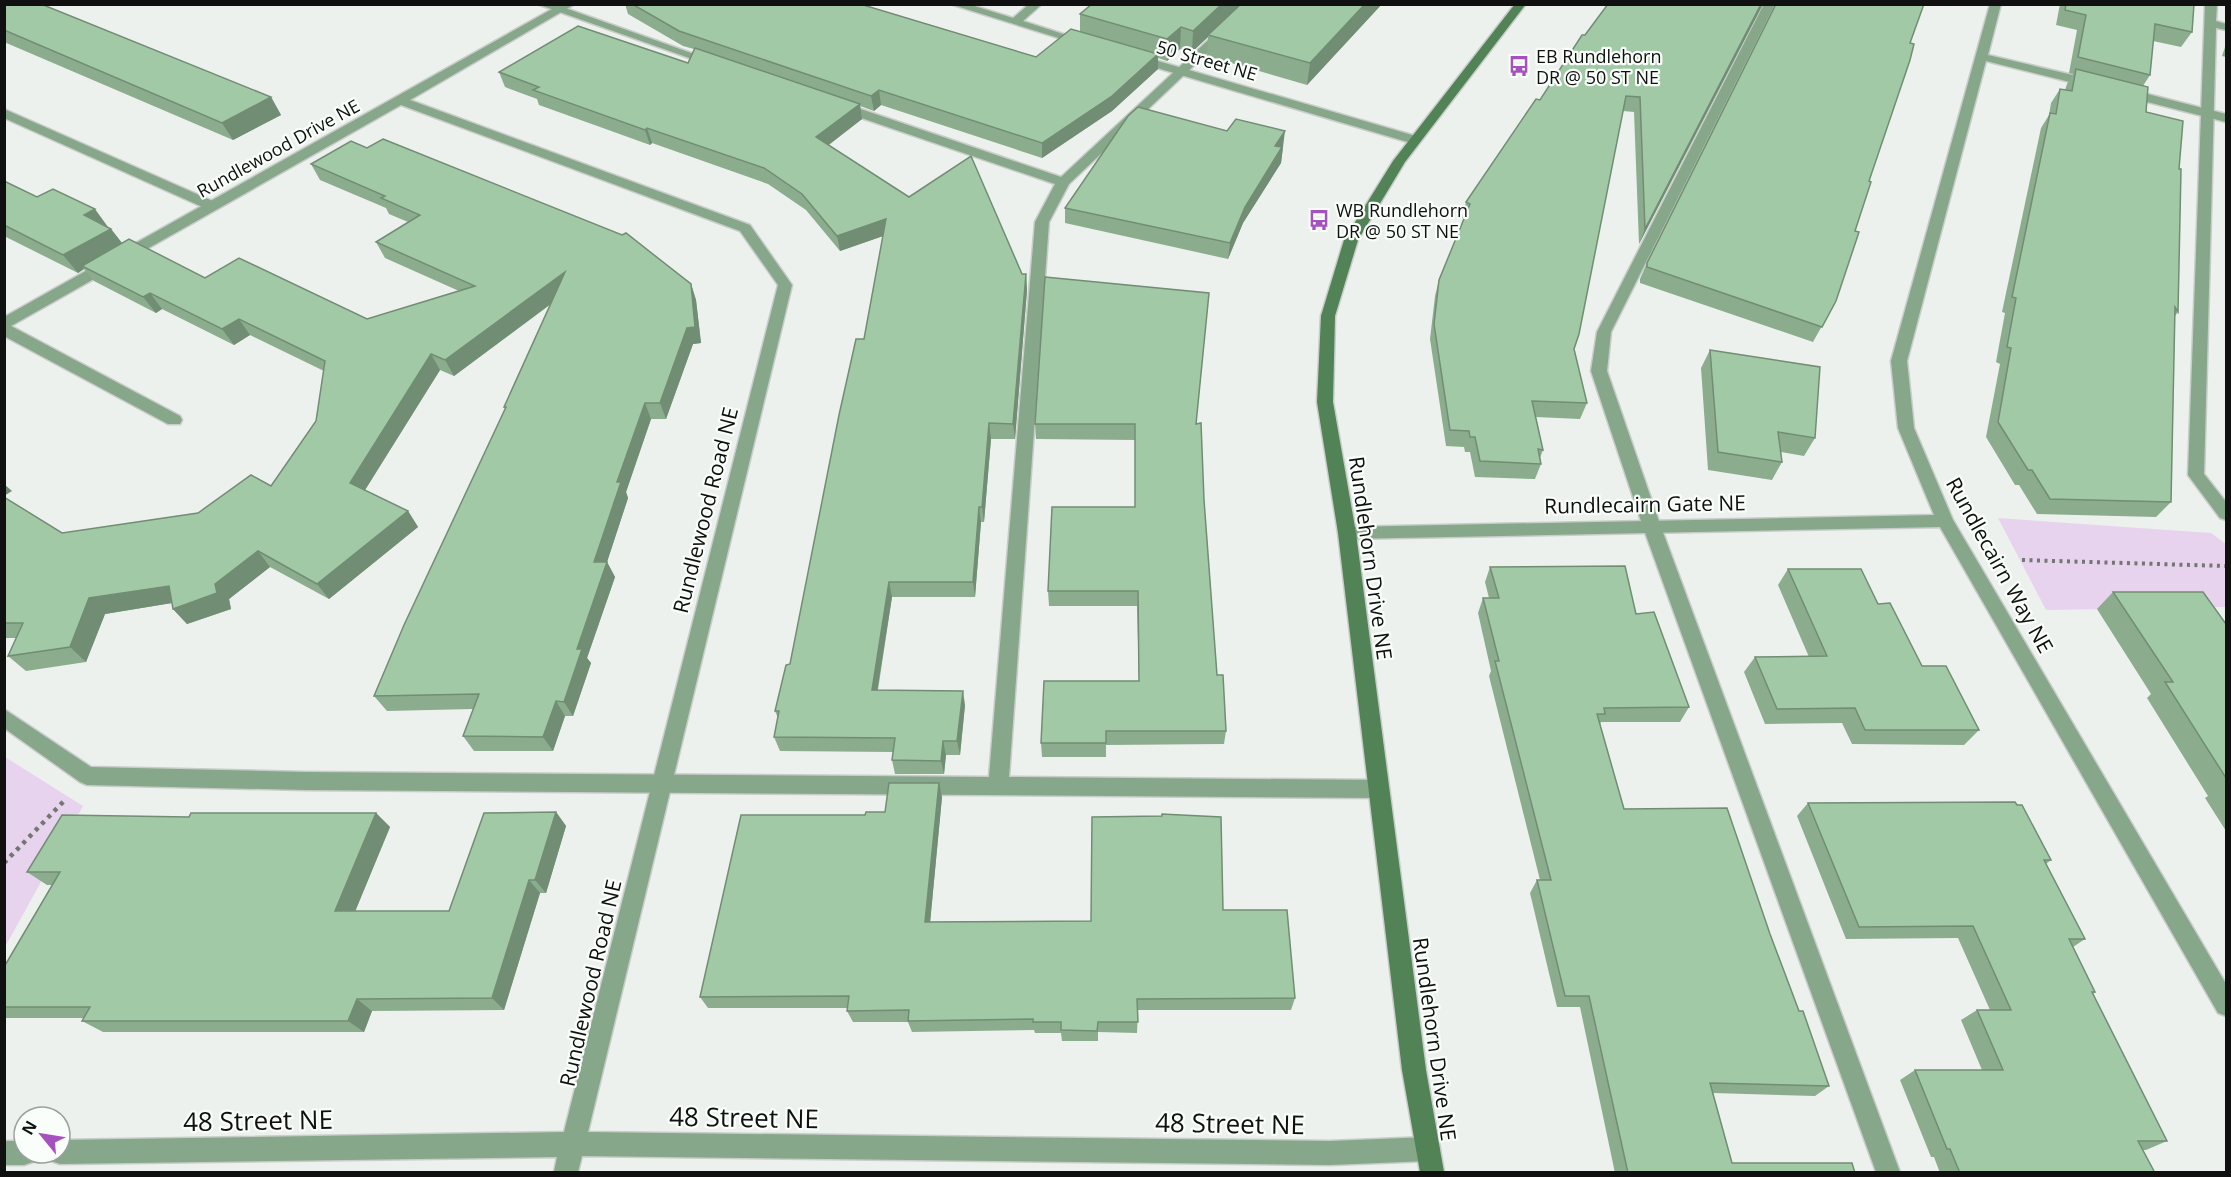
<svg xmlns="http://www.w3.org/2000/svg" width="2231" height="1177" font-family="'Open Sans',sans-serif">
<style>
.green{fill:#e8d3ee}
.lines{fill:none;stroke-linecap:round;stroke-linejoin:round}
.lane-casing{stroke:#c9cdc9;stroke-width:3}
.street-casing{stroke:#c9cdc9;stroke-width:3}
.secondary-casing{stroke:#c9cdc9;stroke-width:3}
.path-far1{stroke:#747674;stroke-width:4;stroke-dasharray:3 4.5;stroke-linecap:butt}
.path{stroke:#747674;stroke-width:4.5;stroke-dasharray:4 5;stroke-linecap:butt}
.lane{fill:#86a789;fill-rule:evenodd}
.street{fill:#86a789;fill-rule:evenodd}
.secondary{fill:#528357;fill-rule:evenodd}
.wall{fill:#8bad8e}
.shaded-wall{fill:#718d74}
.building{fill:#a2c9a5;stroke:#718d74;stroke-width:1.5}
.labels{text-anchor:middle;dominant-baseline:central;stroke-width:4.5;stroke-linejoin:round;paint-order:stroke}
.far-poi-label{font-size:18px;fill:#0f100f;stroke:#fafefa;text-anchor:start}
.far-street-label{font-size:18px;fill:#0f100f;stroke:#fafefa}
.street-label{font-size:21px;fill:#0f100f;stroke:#fafefa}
.near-street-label{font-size:26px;fill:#0f100f;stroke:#fafefa}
</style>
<rect width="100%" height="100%" fill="#edf1ed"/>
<g class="green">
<polygon points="1998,518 2211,533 2226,544 2226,607 2046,610"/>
<polygon points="5,757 83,806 5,947"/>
</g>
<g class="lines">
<defs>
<g id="lane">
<polygon points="537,4 554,4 719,63 717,65 709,65"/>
<polygon points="1247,4 1259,4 1069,184 1049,222 1009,777 1379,780 1386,783 1389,789 1386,795 1379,798 305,790 87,785 80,782 4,728 4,709 91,767 305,772 989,777 1035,222 1055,184 835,109 833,106 835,103 843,103 1061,177"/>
<polygon points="1764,4 1775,4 1611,332 1607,371 1661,527 1900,1172 1876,1172 1643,527 1591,371 1597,332"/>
<polygon points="2205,4 2217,4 2216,21 2226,24 2226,30 2216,28 2204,474 2226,502 2226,520 2220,518 2188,475"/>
<polygon points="4,109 217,203 219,206 217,209 207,209 4,118"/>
</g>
<g id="street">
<polygon points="561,4 575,4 410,100 750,225 792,285 588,1132 1330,1141 1428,1137 1437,1140 1440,1149 1437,1158 1428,1161 1330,1165 582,1156 578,1172 554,1172 557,1157 60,1164 51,1161 48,1153 60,1153 60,1140 564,1132 778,285 740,231 401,105 11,326 180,416 182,420 180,424 168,424 4,336 4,317"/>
<polygon points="950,4 968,4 1013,18 1029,4 1042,4 1023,21 1091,43 1085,46 1081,45"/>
<polygon points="1990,4 2001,4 1988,55 2098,81 2100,84 2094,88 1986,61 1907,361 1914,428 1953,520 2226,984 2226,1016 2218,1013 1940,527 1347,539 1341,538 1338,533 1341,528 1347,527 1934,515 1898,428 1891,361"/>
<polygon points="1134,54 1419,137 1421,140 1415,144 1411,143 1130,60 1128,58"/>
<polygon points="2124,88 2226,114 2226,122 2120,95 2118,92"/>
<polygon points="4,1141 24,1141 24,1153 36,1153 33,1162 24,1165 4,1165"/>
</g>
<polygon id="secondary" points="1515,4 1526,4 1405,162 1358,240 1335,316 1333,402 1356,533 1426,1070 1444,1172 1420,1172 1402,1070 1338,533 1317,402 1321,316 1344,240 1393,161"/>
</defs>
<use href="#lane" class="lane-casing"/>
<use href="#street" class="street-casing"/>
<use href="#secondary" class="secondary-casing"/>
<polyline class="path-far1" points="2022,560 2226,566"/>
<polyline class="path" points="4,863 64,801"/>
<use href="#lane" class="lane"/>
<use href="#street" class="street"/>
<use href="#secondary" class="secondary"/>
</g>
<g class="wall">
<polygon points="4,4 271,97 281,115 233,140 4,42"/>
<polygon points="625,4 860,4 1036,57 1080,31 1080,14 1382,4 1307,85 1207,56 1208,37 1192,52 1180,49 1167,61 1158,58 1158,69 1112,111 1042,158 881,105 874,111 860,106 862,119 829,145 1022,274 1026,274 1027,290 1015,439 991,439 984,522 981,522 975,597 892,597 878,690 965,705 960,755 946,755 944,774 895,774 892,760 893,752 780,751 774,737 778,718 775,711 790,664 864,339 883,236 840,251 806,210 768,184 652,143 650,145 539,105 537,99 505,87 499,72 688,63 694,49 683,46 628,14"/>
<polygon points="1608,4 1763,4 1639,244 1634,112 1623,111 1574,349 1587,403 1580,419 1536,417 1543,450 1540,458 1541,464 1535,479 1475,477 1470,452 1465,452 1464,447 1446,446 1430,339 1435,296 1439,280 1464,219 1462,218 1466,202 1540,100 1585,35"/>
<polygon points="2060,4 2194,4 2192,32 2181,47 2153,41 2150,75 2143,86 2146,112 2179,169 2178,312 2175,316 2171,502 2156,517 2037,514 2019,485 2015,485 1986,437 2000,364 1996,362 2005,313 2002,312 2041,128 2049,115 2051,103 2060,89 2065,90 2067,84 2073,74 2069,73 2077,30 2056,25"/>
<polygon points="1910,43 1869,181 1836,301 1813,342 1640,283 1640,279 1647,263"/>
<polygon points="2226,44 2226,57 2222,56"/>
<polygon points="1283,147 1281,163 1243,223 1228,259 1065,223 1065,208"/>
<polygon points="311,164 691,284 696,300 701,343 693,344 666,419 651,419 626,492 628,498 607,562 615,577 587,658 591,663 573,716 565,716 553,751 474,751 463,736 473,709 387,711 374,696 505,409 504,407 551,304 454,376 440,370 365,490 408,511 418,527 329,599 270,567 229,599 231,609 187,624 173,609 172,603 105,614 86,662 26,671 8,656 16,638 4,638 4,497 62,533 198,513 271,486 316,421 324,371 250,335 234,345 162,309 156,313 94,281 84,269 78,273 4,236 4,181 37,197 111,229 122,243 205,278 367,319 459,291 385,258 376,242 408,222 389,214 386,208 320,180"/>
<polygon points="1209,293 1196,424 1204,500 1217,675 1226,731 1224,744 1106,745 1106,757 1042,757 1041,743 1139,681 1137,606 1049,606 1048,591 1135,507 1135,440 1036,439 1035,424"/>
<polygon points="1710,350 1815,438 1804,456 1781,452 1782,462 1772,480 1708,470 1701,368"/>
<polygon points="1490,567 1636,614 1689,707 1680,722 1601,722 1600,724 1624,809 1770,934 1799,1011 1829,1086 1815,1096 1713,1093 1732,1163 1855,1173 1615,1173 1580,1007 1557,1007 1530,893 1537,880 1540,880 1489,676 1491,671 1478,613 1483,598 1489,598 1485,582"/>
<polygon points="1788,569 1878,604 1922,666 1979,730 1964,745 1852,744 1842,723 1765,724 1744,672 1755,657 1809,657 1778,585"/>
<polygon points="2113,592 2226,624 2226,831 2205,798 2208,796 2147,698 2151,694 2097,609"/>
<polygon points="942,797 930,922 1091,921 1223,910 1295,998 1291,1010 1138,1010 1137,1033 1098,1032 1098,1041 1062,1041 1061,1033 1035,1033 1034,1030 912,1032 908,1022 853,1022 847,1011 848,1008 708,1008 700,997 885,812"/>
<polygon points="1808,803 2051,860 2046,864 2085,939 2073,947 2095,992 2093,994 2167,1141 2146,1150 2143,1150 2155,1173 1940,1173 1934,1157 1931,1157 1900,1080 1915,1070 1982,1070 1961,1020 1977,1010 1990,1010 1958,938 1846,939 1797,816"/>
<polygon points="556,812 566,826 546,893 540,893 504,1010 372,1011 364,1032 103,1032 82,1021 84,1018 4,1018 4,967 52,885 47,885 27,872 189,817 376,813 390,827 355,911 449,911"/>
</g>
<g class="shaded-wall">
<polygon points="1222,4 1243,4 1208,35 1208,37 1192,52 1193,31"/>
<polygon points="1365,4 1382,4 1307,85 1310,63"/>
<polygon points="1761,4 1763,4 1639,244 1645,229"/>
<polygon points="1181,27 1180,49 1167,61 1167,39"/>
<polygon points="1158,54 1158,69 1112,111 1042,158 1042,143"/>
<polygon points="879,90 881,105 874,111 871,96"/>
<polygon points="271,97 281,115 233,140 222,123"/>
<polygon points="860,104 862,119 819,152 816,137"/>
<polygon points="647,128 652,143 650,145 645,130"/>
<polygon points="1285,131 1281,163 1243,223 1228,259 1230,243 1245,207 1275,146"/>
<polygon points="95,209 108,227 84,215"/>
<polygon points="886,219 889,234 840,251 837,236"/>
<polygon points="111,229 125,247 82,266 84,269 78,273 63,255"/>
<polygon points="565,272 572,288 454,376 445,360"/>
<polygon points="1026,274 1027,290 1015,439 1013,424"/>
<polygon points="691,284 696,300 701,343 693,344 666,419 660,403"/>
<polygon points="150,293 162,309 156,313 143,297"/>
<polygon points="239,319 250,335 234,345 222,329"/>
<polygon points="431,354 440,370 360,498 350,483"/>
<polygon points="645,403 651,419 626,492 628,498 607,562 615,577 587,658 591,663 573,716 564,702 577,649 594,562 617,482"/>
<polygon points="989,423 991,439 984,522 982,507"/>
<polygon points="4,484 12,491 4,496"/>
<polygon points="979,507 981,522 975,597 973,582"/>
<polygon points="408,511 418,527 329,599 317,584"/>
<polygon points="258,551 270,567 229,599 231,609 187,624 173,609 215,584"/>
<polygon points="889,582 892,597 875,704 872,690"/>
<polygon points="169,586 184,601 105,614 86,662 70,647 89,598"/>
<polygon points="963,691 965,705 960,755 957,741"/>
<polygon points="556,701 565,716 553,751 543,737"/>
<polygon points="943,741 946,755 944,774 941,761"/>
<polygon points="939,783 942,797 929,934 925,922"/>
<polygon points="556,812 566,826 546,893 535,880"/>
<polygon points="376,813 390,827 350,924 335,911"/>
<polygon points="529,880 540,893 504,1010 492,998"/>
<polygon points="357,999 372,1011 364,1032 348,1021"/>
</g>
<g class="building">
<polygon points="4,4 41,4 271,97 222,123 4,30"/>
<polygon points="632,4 860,4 1036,57 1071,29 1158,54 1112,96 1042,143 879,90 871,96 679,31"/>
<polygon points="1092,4 1222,4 1193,31 1181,27 1167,39 1080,14"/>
<polygon points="1241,4 1365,4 1310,63 1208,35"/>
<polygon points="1608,4 1761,4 1645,229 1640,97 1626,96 1579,334 1574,349 1587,403 1532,401 1543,450 1538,449 1541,464 1480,461 1475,437 1470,437 1469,431 1450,430 1434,324 1439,280 1470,204 1466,202 1536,99 1540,100 1582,35 1585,35"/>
<polygon points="1776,4 1924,4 1910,43 1914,44 1910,60 1869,181 1871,182 1855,231 1859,232 1836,301 1822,327 1647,267 1647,263"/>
<polygon points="2066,4 2194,4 2192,32 2155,24 2150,75 2078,57 2086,15 2065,10"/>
<polygon points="578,26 688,63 695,48 860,104 816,137 909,197 971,156 1022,274 1026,274 1013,424 989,423 982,507 979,507 973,582 889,582 872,690 963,691 957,741 943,741 941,761 892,760 895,738 774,737 779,711 775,711 786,665 790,664 839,415 856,339 864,339 886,219 837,236 802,194 764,168 647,128 645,130 533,90 539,87 499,72"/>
<polygon points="2076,69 2148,87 2146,112 2183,121 2179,169 2181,169 2178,312 2175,307 2171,502 2050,499 2032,470 2028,470 1998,422 2011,348 2007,347 2016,298 2012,297 2050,113 2056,114 2060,89 2072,91"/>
<polygon points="1138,107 1227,131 1236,119 1285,131 1275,146 1282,147 1245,207 1230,243 1065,208 1128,116"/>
<polygon points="383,139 622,235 626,233 691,284 695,327 687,328 660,403 645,403 617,482 621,482 594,562 607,562 577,649 582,649 564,702 556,701 543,737 463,736 479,694 374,696 404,625 506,407 504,407 565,272 445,360 431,354 350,483 408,511 317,584 258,551 215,584 217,593 173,609 169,586 89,598 70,647 8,656 23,623 4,623 4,497 62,533 198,513 251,475 271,486 316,421 325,361 239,319 222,329 150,293 143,297 82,266 129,239 205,278 239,258 367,319 475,286 376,242 420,215 381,198 385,196 311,164 351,141 367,148"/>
<polygon points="4,181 37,197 53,189 95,209 84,215 111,229 63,255 4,225"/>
<polygon points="1045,277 1209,293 1196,424 1201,423 1204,500 1217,675 1223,675 1226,731 1106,731 1106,743 1041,743 1044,681 1139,681 1138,591 1048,591 1052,507 1135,507 1135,424 1035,424"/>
<polygon points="1710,350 1820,367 1815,438 1778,432 1782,462 1718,452"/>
<polygon points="1625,566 1636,614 1654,612 1689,707 1604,708 1605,714 1597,714 1624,809 1727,808 1770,934 1799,1011 1803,1011 1829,1086 1710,1083 1732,1163 1852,1163 1855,1173 1628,1173 1589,996 1565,996 1537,880 1551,880 1495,661 1499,661 1483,598 1499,598 1490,567"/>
<polygon points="1788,569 1861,569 1878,604 1890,603 1922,666 1946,666 1979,730 1865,730 1855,708 1777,709 1755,657 1827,656"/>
<polygon points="2113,592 2203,592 2226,624 2226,778 2165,682 2173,682"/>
<polygon points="889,783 939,783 925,922 1091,921 1092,817 1162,816 1162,814 1221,817 1223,910 1287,910 1295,998 1137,999 1138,1022 1098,1022 1097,1031 1061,1030 1061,1022 1033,1022 1033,1019 908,1021 909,1010 847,1011 849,996 700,997 741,815 865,815 866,812 885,812"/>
<polygon points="2015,802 2017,805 2022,805 2051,860 2044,860 2085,939 2069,939 2095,992 2092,992 2167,1141 2138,1141 2155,1173 1960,1173 1950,1149 1947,1149 1915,1070 2003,1070 1977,1010 2011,1010 1973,926 1859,927 1808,803"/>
<polygon points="556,812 535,880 529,880 492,998 357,999 348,1021 82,1021 90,1007 4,1007 4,967 60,872 27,872 62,815 189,817 191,813 376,813 335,911 449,911 484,813"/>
</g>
<defs>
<symbol id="bus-bare" viewBox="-9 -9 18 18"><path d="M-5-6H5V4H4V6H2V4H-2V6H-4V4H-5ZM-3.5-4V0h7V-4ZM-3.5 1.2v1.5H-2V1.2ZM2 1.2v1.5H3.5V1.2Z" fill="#a651c0" stroke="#fafefa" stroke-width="2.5" paint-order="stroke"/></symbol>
</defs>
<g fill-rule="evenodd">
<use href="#bus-bare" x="1504" y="51" width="30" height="30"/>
<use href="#bus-bare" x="1304" y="205" width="30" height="30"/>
</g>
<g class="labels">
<g class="far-poi-label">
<text x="1536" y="56">EB Rundlehorn<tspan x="1536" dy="21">DR @ 50 ST NE</tspan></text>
<text x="1336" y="210">WB Rundlehorn<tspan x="1336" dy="21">DR @ 50 ST NE</tspan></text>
</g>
<g class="far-street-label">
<text transform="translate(1207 60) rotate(16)">50 Street NE</text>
<text transform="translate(278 148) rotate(-29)">Rundlewood Drive NE</text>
</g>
<g class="street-label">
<text transform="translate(1645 504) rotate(-1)">Rundlecairn Gate NE</text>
<text transform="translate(705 510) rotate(-76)">Rundlewood Road NE</text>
<text transform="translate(1371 558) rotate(82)">Rundlehorn Drive NE</text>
<text transform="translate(2000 565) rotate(61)">Rundlecairn Way NE</text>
<text transform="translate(590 983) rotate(-77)">Rundlewood Road NE</text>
<text transform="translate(1435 1039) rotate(82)">Rundlehorn Drive NE</text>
</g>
<g class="near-street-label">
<text transform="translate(744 1117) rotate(1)">48 Street NE</text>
<text transform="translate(258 1120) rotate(-1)">48 Street NE</text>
<text transform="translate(1230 1123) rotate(1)">48 Street NE</text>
</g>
</g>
<rect width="2231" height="1177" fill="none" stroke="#0f100f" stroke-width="12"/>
<g transform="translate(42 1135) rotate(300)"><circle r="28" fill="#fafefa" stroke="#9c9f9c" stroke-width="1.5"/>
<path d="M0-4.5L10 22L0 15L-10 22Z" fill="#a651c0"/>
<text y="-9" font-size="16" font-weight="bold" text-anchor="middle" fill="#0f100f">N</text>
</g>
</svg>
